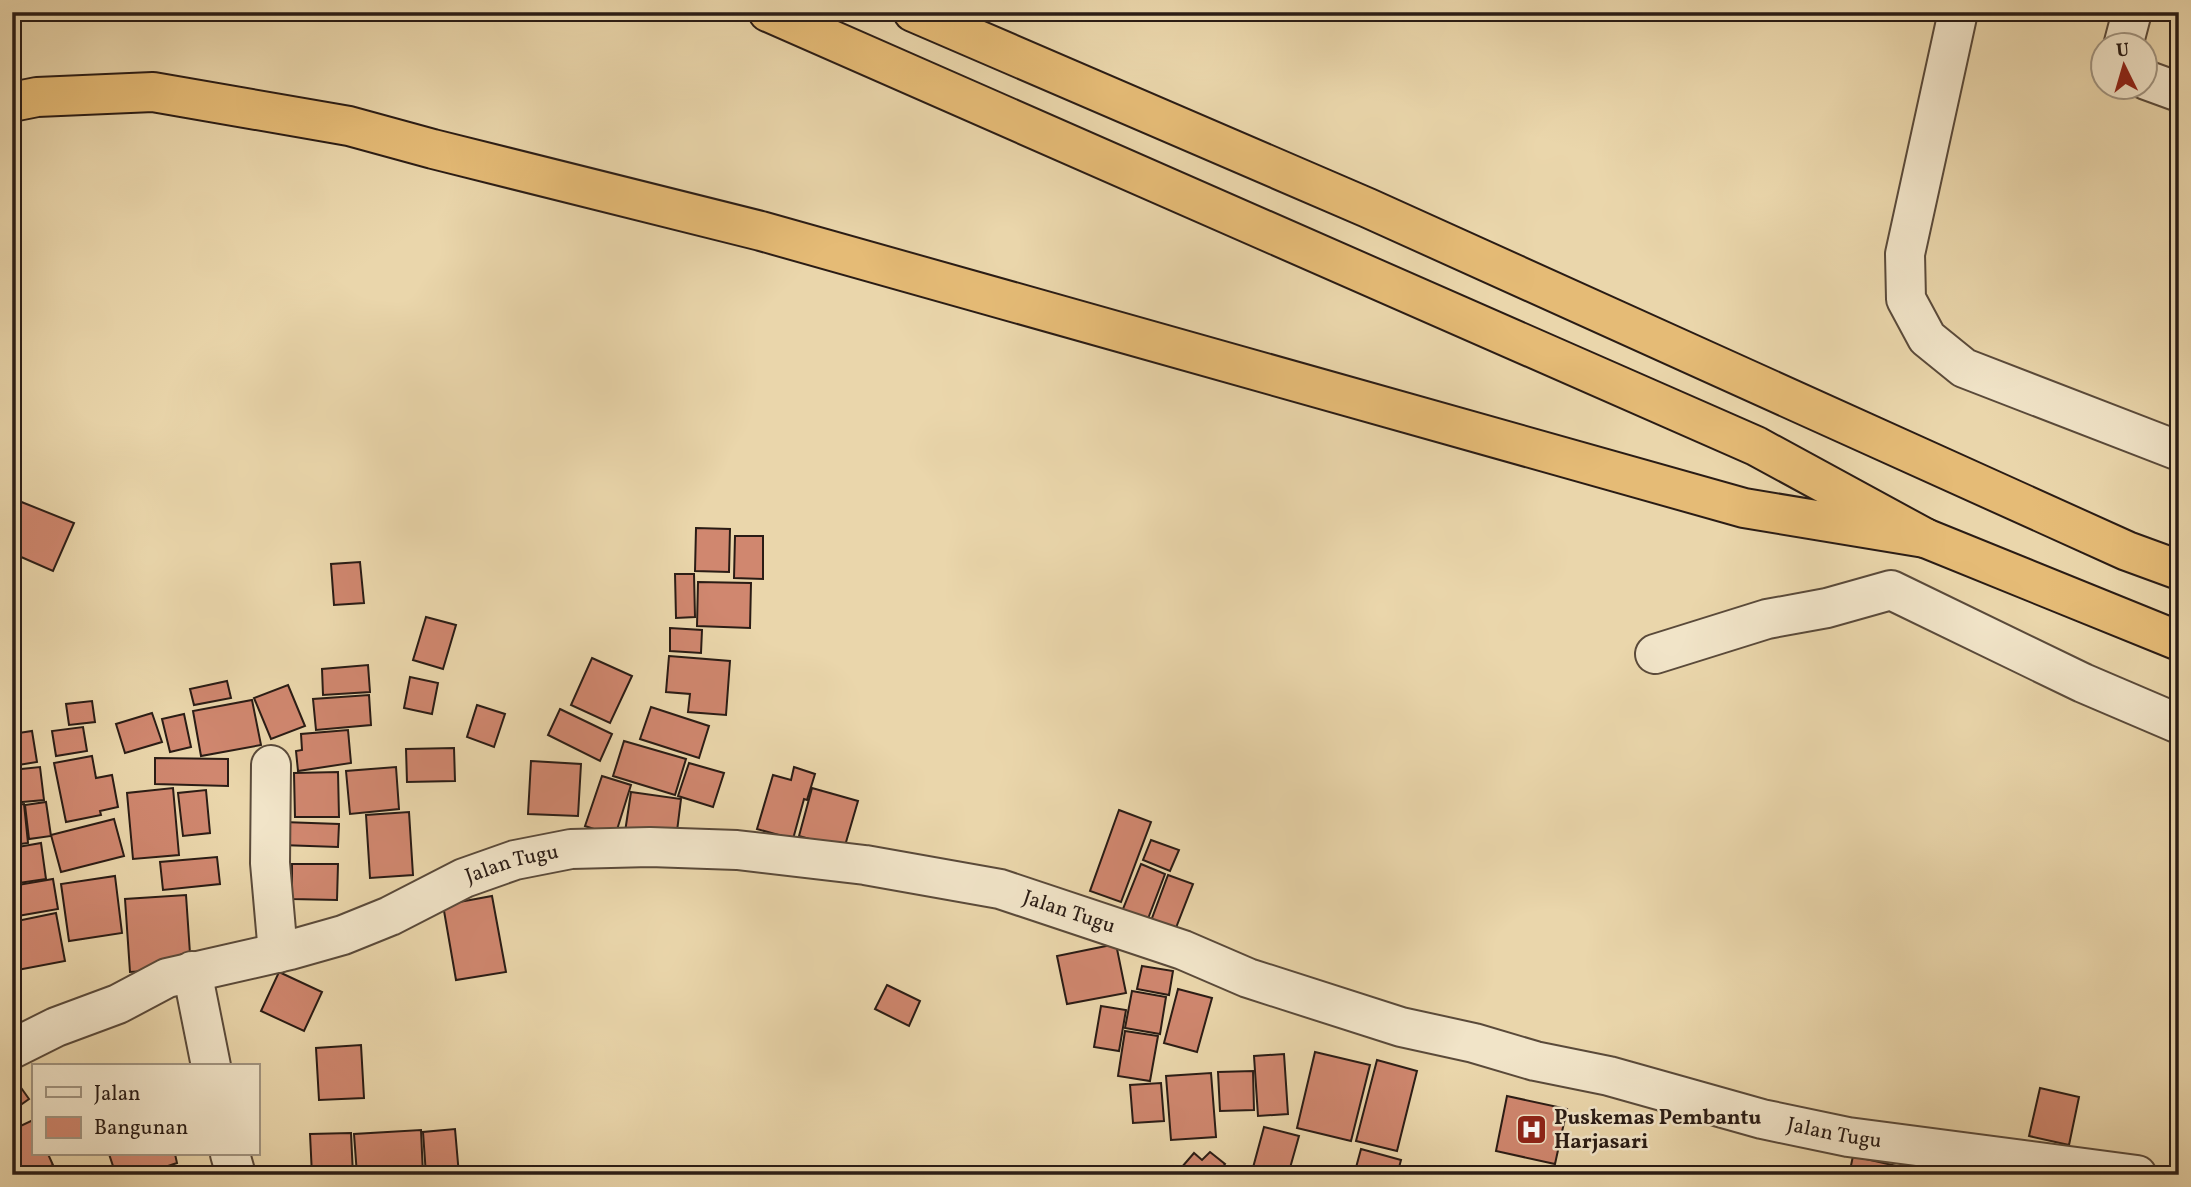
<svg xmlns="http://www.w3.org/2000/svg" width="2191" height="1187" font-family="Vollkorn,serif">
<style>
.building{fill:#d0876f;stroke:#2a1c15;stroke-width:2}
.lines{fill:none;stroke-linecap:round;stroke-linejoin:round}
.minor-casing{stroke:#5a4a3a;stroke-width:42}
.highway-casing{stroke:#2a1c15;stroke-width:42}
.minor{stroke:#f1e4c8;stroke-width:38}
.highway{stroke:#e5bb76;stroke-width:38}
.labels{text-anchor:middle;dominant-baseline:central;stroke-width:5;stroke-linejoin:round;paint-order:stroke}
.street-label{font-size:21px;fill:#2a1c15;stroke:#f1e4c8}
.poi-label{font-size:21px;font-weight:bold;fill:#2a1c15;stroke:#f1e4c8;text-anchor:start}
</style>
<rect width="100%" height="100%" fill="#ead6ab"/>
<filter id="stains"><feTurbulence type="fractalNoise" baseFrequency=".00286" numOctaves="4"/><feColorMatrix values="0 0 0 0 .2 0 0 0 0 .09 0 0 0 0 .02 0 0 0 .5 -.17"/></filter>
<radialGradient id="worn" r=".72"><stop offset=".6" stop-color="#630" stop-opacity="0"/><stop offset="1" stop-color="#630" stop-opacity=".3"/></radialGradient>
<g class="building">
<polygon points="19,501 74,523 53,571 12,553 12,517"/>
<polygon points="696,528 730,529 729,572 695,571"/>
<polygon points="735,536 763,536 763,579 734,578"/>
<polygon points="360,562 364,603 334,605 331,564"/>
<polygon points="675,574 694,574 695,617 676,618"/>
<polygon points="698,582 751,583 750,628 697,626"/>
<polygon points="426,617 456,625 443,669 413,660"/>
<polygon points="670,628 702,630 701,653 670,651"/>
<polygon points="669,656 730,661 726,715 688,712 690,694 666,692"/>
<polygon points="592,658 632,676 610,723 571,705"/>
<polygon points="368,665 370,692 323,695 322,669"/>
<polygon points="410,677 438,683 432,714 404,708"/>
<polygon points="227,681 231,698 194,705 190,689"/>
<polygon points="288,685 305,726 271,739 254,698"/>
<polygon points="369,695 371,725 316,730 313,699"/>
<polygon points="252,700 261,745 201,756 193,711"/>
<polygon points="92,701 95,722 69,725 66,704"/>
<polygon points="477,705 505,714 494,747 467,737"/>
<polygon points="651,707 709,726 699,758 640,739"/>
<polygon points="560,709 612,734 600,761 548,735"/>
<polygon points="152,713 162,742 125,753 116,724"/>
<polygon points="184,714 191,747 170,752 162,719"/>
<polygon points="83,727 87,751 56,756 52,731"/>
<polygon points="348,730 351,763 298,771 296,751 302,750 301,734"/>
<polygon points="32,731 37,762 12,766 12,734"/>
<polygon points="624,741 686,759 675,795 613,776"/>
<polygon points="454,748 455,781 407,782 406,749"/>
<polygon points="92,756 96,778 112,775 118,807 100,811 101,815 66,822 54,763"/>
<polygon points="155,758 228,759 228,786 155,784"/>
<polygon points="531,761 581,764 578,816 528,814"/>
<polygon points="689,763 724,773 713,807 678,796"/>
<polygon points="40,767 44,800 12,803 12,770"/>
<polygon points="396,767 399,809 350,814 346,771"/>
<polygon points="794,767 815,774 807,800 804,799 793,839 757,829 773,775 791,780"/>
<polygon points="338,772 339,817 295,817 294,773"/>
<polygon points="602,776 631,785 615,836 585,826"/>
<polygon points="173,788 179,855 133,859 127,793"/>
<polygon points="812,788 858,801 844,849 799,836"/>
<polygon points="206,790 210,833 183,836 178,793"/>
<polygon points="631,792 681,799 676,839 625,832"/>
<polygon points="46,802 51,836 29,839 25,805"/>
<polygon points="24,804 28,843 12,845 12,805"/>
<polygon points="1119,810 1151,822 1121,902 1090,891"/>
<polygon points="409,812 413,875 370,878 366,815"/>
<polygon points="114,819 124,856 61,872 51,835"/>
<polygon points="283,822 339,824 338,847 281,845"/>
<polygon points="1151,840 1179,850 1170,871 1143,860"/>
<polygon points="41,843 46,879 12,884 12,848"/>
<polygon points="217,857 220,884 163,890 160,862"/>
<polygon points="292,864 338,864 337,900 292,899"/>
<polygon points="1141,864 1165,874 1146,924 1121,914"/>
<polygon points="1168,875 1193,884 1172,938 1148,929"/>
<polygon points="115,876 122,933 69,941 61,884"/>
<polygon points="53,879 58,909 12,917 12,886"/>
<polygon points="186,895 191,968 130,972 125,899"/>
<polygon points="492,896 506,972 456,980 443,905"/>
<polygon points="56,913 65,961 12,971 12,922"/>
<polygon points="1116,944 1126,993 1067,1004 1057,956"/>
<polygon points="1142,966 1173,971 1169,995 1137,989"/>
<polygon points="279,972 322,992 304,1031 261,1011"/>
<polygon points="887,985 920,1001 909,1026 875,1009"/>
<polygon points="1178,989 1212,998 1197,1052 1164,1043"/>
<polygon points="1132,991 1166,997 1160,1034 1125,1028"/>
<polygon points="1101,1006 1126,1010 1119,1051 1094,1047"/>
<polygon points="1125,1031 1158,1036 1150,1081 1118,1076"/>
<polygon points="361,1045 364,1098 319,1100 316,1048"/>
<polygon points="1315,1052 1370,1065 1351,1141 1297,1128"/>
<polygon points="1284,1054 1288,1114 1258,1116 1254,1056"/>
<polygon points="1377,1060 1417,1071 1397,1151 1356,1141"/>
<polygon points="1253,1071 1254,1110 1220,1111 1218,1072"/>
<polygon points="1211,1073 1216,1137 1171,1140 1166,1076"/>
<polygon points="12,1075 29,1099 12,1111"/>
<polygon points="1161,1083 1164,1121 1133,1123 1130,1085"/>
<polygon points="2040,1088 2079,1097 2069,1145 2029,1136"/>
<polygon points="1507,1096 1567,1109 1555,1164 1496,1151"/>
<polygon points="33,1120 33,1154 48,1154 53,1165 32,1175 22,1175 12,1153 12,1130"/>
<polygon points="1264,1127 1299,1136 1288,1175 1251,1175"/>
<polygon points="455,1129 459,1175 426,1175 423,1132"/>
<polygon points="421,1130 423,1175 357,1175 354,1134"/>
<polygon points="351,1133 353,1175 312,1175 310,1134"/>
<polygon points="1361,1149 1401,1160 1397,1175 1354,1175"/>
<polygon points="1210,1152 1225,1164 1218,1173 1220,1175 1175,1175 1194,1153 1202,1160"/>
<polygon points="109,1154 175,1154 177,1163 141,1175 116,1175"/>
<polygon points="1853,1156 1901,1167 1899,1175 1849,1175"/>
</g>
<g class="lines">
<defs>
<g id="minor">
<polyline points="1958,12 1905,254 1906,299 1927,338 1964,368 2179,451"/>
<polyline points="2123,46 2132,12"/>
<polyline points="2146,80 2179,92"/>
<polyline points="1655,654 1767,619 1827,608 1891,590 2083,683 2179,724"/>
<polyline points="271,765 270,863 278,953"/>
<polyline points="192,971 211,1066"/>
<path id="s1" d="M12 1049 56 1027 118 1004 167 978 290 950 343 935 390 916 464 878 515 860 571 849 650 847 737 850 865 865 1000 889 1183 950 1248 978 1401 1027 1474 1043 1535 1061 1609 1076 1762 1119 1848 1137 2137 1175"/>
<polyline points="230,1154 236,1175"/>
</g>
<g id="highway">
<polyline points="768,12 1756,446 1925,538 2179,641"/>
<polyline points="913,12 1368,208 2127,551 2179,570"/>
<polyline points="12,102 37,97 153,92 349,126 433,149 761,231 1744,508 1925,538"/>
</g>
</defs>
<use href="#minor" class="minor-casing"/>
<use href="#highway" class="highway-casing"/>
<use href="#minor" class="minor"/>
<use href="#highway" class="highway"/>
</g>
<defs>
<symbol id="hospital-square" viewBox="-11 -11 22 22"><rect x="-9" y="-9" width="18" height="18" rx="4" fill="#8f2418" stroke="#f1e4c8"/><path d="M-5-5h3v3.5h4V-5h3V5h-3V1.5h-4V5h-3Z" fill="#fff"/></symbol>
</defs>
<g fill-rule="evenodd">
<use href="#hospital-square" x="1514" y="1112" width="35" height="35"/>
</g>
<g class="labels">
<g class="street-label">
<text stroke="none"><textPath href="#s1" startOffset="536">Jalan Tugu</textPath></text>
<text stroke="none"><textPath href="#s1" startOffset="1102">Jalan Tugu</textPath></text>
<text stroke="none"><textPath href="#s1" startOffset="1900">Jalan Tugu</textPath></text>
</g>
<g class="poi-label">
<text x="1554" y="1118">Puskemas Pembantu<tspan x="1554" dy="24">Harjasari</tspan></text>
</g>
</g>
<rect width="2191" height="1187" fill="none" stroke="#ead6ab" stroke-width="42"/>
<rect x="14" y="14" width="2163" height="1159" fill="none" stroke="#2a1c15" stroke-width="3.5"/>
<rect x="21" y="21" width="2149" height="1145" fill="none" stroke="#2a1c15" stroke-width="2"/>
<rect x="32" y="1064" width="228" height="91" fill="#f1e4c8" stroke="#a19480" stroke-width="2"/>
<rect x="46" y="1087" width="35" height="10" fill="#f1e4c8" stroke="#a19480" stroke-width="2"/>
<text x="94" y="1100" font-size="21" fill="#2a1c15">Jalan</text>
<rect x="46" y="1117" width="35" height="21" fill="#d0876f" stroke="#a19480" stroke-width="2"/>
<text x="94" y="1134" font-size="21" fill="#2a1c15">Bangunan</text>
<g transform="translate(2124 66) rotate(355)"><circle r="33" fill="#f1e4c8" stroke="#a19480" stroke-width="2"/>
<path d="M0-5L12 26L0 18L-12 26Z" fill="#8f2418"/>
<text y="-10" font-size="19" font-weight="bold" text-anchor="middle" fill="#2a1c15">U</text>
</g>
<rect width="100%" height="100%" filter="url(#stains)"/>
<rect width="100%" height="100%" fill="url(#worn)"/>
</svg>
